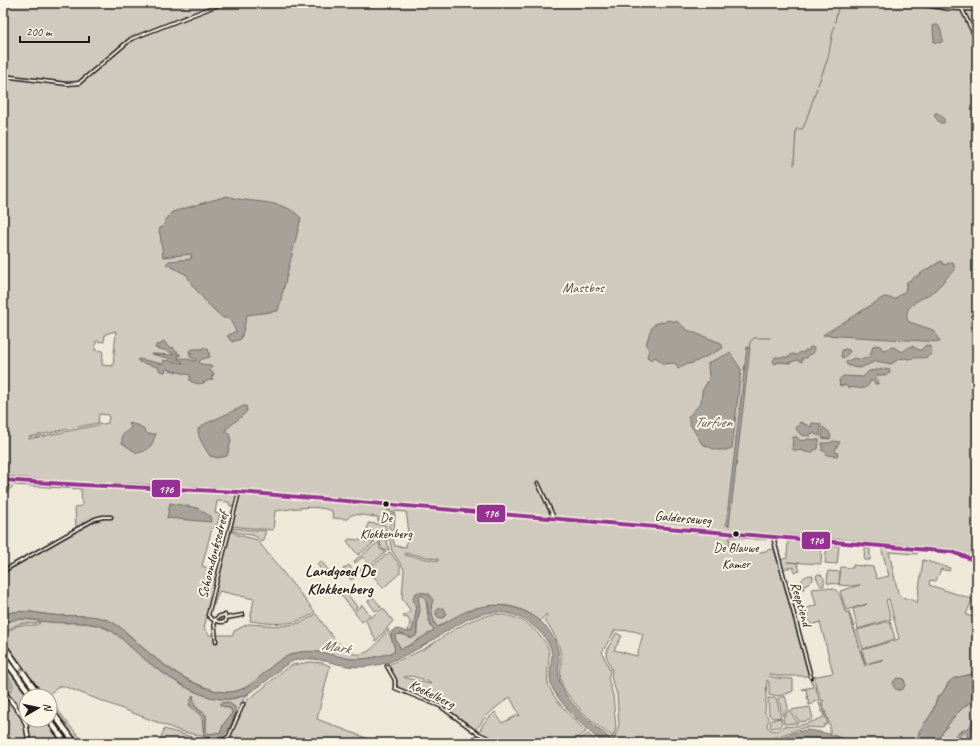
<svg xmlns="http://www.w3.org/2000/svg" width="980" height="746" font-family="Caveat,sans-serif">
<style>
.green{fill:#cfcabd;stroke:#76736c;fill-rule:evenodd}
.water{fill:#a7a299;stroke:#6f6c67;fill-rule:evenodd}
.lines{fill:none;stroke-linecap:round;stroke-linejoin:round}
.stream{stroke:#6f6c67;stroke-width:1}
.minor-casing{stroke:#1c1c1c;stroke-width:5}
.tertiary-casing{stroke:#1c1c1c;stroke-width:6}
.motorway-casing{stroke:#1c1c1c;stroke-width:8}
.minor{stroke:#fcf5e5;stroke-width:2}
.tertiary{stroke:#fcf5e5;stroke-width:3}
.motorway{stroke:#fcf5e5;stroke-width:4.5}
.bus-1-casing{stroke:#fcf5e5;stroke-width:7}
.bus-1{stroke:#953192;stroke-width:4}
.oneway{stroke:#97938b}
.bus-dot{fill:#1c1c1c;stroke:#fcf5e5;stroke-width:1.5}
.labels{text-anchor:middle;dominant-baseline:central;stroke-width:4;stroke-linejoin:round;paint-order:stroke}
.bus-label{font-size:13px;fill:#1c1c1c;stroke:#fcf5e5}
.park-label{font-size:14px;fill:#52504c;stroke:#fcf5e5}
.street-label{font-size:14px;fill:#1c1c1c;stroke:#fcf5e5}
.water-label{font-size:15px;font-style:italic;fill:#5b5854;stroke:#fcf5e5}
.quarter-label{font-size:16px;font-weight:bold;fill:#1c1c1c;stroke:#fcf5e5}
.line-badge{stroke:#fcf5e5;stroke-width:1.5}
.badge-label{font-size:11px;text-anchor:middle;font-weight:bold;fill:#fff}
</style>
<rect width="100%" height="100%" fill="#eee8d9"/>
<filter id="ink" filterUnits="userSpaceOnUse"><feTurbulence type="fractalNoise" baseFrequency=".025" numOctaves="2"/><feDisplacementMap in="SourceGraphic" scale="8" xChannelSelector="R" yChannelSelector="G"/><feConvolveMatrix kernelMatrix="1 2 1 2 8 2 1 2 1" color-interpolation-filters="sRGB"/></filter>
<g filter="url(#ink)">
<g class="green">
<path d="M3 3H115V5H131V3H977V559L952 549 806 536 727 531V534L767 539 766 540 730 537 729 546 730 548 762 552 771 549H774L809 676H776L769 673 770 676 776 678 793 679V691C785 695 777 697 769 695V682L767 680 765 713 769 719 767 725 768 728C773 732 780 732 783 726 797 728 812 722 824 717L819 703H821L828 724 824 725V727L821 728 806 727 757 743H625L615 736 619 726 617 694 611 678 612 670 606 655 608 648 616 633 622 636 614 650 637 656 643 634 634 631 615 630 602 652 610 671 608 678 613 695 616 728 613 737C594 725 579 709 565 691 557 676 562 672 561 657 560 644 553 630 544 620L547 616 546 614 540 621C506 593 471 607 438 627 431 622 431 605 431 596L425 593 415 594 414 596 416 613 413 629 411 632H408L410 622 407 617 405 618 403 616 411 611 402 599 404 569 392 551 388 532 392 536 395 546 406 547 408 524 406 512 396 511 395 513 390 512V510H388L387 522 378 521V517C372 517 356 513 351 515 350 516 348 518 347 519L333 518 332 511C315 504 293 509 275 511L273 530 231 526 234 505 230 506 229 502 217 501 215 513 220 514 217 525H215L214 528H212L202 566 218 571 204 628 209 635H233L234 631 248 624 280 626 295 624 303 622 316 614C326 627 347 664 367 652 375 648 382 637 388 629L395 649 394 652C382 656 366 660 352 659 332 657 314 647 293 654 264 663 253 699 217 691 190 684 164 666 143 648 133 639 123 627 111 622 92 613 71 617 51 615 35 613 18 608 3 615V573L88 524 104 518H110L111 516C97 515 88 524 76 527L75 507 82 506 81 489 14 485 8 491 3 493V491L6 489 9 483 14 482 82 486V483L3 476ZM116 331 113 366 102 365 103 351 95 350 96 341 104 342 105 334ZM99 414 109 415 108 423 44 436V438L43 436 29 439V437L98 423ZM405 553 438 559V561L405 555Z"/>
<polygon points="390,514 395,514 394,532 389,528"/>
<path d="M368 523 386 525V534C379 540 374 540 366 539Z"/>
<path d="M230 528 266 531 262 542C253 530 240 538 230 528Z"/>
<path d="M230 530 238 535 257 540 315 612C296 627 272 624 250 621L254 599 219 591 214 605 212 606Z"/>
<polygon points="386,536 389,550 383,550 380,544 381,540"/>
<polygon points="349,539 375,542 358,555 347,541"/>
<polygon points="788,541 822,545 821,564 787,562 797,563 800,571 794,573 794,567 782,569 780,560 787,558"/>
<polygon points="379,542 380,549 386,552 362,572 360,570 368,564 363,557 355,563 354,561"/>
<polygon points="827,545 839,546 837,564 825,563"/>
<path d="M881 547 918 550 917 554 889 552 898 593 902 597 915 601V603L917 604 923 560 950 568 949 571 941 569 936 581 930 580 929 585 972 599 966 615 977 618V673L971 674 949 682 942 694 938 696 932 713 920 730 916 743H850L847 741 846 743H843V739L830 734V726L822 702 824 701H822L813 677 833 673 820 622 811 625 805 609 816 605 812 589C839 586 838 588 845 612H848L865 666 867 664 883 660 884 661 883 659 866 664 862 650 899 639 889 599 886 600 891 619 858 629 853 609 867 604 846 610 840 591 860 585 852 586 839 585 841 567 853 568V565L873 567 877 579 889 576ZM902 678 905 681 903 689C898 691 895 689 893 685Z"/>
<polygon points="865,548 870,549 870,560 864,560"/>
<polygon points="390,552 400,566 400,573 383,588 368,569"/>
<polygon points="321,561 330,572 326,576 317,564"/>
<polygon points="349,565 357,576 351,580 343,569"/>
<polygon points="828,571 840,572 839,584 827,583"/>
<polygon points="818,574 821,575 824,578 824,586 821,586 818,581 816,576"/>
<path d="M810 575 813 576V580L803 586 804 589H802C801 581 801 577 810 575Z"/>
<polygon points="346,592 357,607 353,610 341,595"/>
<path d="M421 595 426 599C427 608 427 623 434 630L410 645 401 649 395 638V635L398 634H417C417 621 421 610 418 597Z"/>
<polygon points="373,597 381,607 375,611 368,601"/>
<polygon points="362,605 370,615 362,622 354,612"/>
<polygon points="383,608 393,621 376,641 366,621"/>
<path d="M496 614C515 615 529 622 541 637 545 641 549 647 549 653 550 665 545 676 549 687 556 703 575 720 586 732L571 743H503L479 733 483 724 495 712 502 723 518 715 520 716 510 697C502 703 492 710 485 718 481 722 479 728 474 730L443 706 398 688 396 681 387 665C399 660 412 655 424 649 448 635 467 617 496 614ZM411 676 426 680 431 684 406 678 404 677Z"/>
<path d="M16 619C28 619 38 621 50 622 69 624 89 620 107 629 120 634 129 647 140 655 161 673 194 697 222 699 231 700 241 697 249 694L244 698C241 707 230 736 223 739 219 740 216 739 213 739 224 739 232 724 235 715L228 702 224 703 220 705 231 709 232 713 223 725 221 732C216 735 210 735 206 732V715L190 702 202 717 204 736 206 737 180 731 63 686H59L48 695V696H44L3 640V636C7 633 12 628 17 626 25 623 33 628 40 623L38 622 34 624C19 621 15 625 3 634V624L11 620Z"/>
<polygon points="890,621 895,639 863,649 857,630"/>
<path d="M3 659 30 696H26V720H47L65 743H31C26 719 23 713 8 694L12 689 13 684 3 669Z"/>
<polygon points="310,662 323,663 330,666 317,719 379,743 208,743 224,741 228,738 247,700 263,688 285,669 292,665"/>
<polygon points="3,672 11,684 10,688 7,692 3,688"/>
<polygon points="810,679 815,686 820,701 813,702 813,704 809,705 806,689 803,690 802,689 813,687"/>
<polygon points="3,694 23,721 27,743 3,743"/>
<polygon points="785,696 788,707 783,716 778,698"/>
<polygon points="977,696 977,743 935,743 956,714"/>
<polygon points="768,698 776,698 781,717 773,718 769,715"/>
<polygon points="50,699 69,725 85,743 79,743 50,704"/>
<polygon points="810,707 813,718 810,720 800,722 791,710"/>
<polygon points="789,710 798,723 784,724 783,718"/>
<polygon points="781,718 782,723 779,727 773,728 770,727 771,720"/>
<polygon points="164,729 203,740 204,743 159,743"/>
<polygon points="588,734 598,743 575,743"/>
<polygon points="806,740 815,740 825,743 793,743"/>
</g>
<g class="water">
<path d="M936 25H938C941 29 943 36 942 42L937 43 934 42 933 26Z"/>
<path d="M935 113H937C941 115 945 118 944 123H940L935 117Z"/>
<path d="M227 196C250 204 283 198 301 218L278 311 247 315 241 339 232 342 227 336 236 331 229 318H223L209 305 192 285 187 275 166 264 169 261 191 259V254L163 257 160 233H159L160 228 163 227 165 221 172 212Z"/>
<path d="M941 261 944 265 952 262H953L955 270C947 275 943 284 935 290 928 296 914 301 909 308 906 312 906 318 909 322L933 330 940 342 823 335 884 297 895 299 905 291 907 282Z"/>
<polygon points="667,320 678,322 687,330 721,343 723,348 693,363 684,365 678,369 678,366 674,363 663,364 655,357 652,360 647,357 649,349 646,345 650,331 655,324 661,322 664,323"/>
<path d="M164 341 169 348 173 347 175 351H178L176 353 180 354V356H177H179L178 359 182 358 196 361V359L190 357V356L192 353 191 352 190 354 189 351 192 349H202L204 347 208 349 210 357 202 359 199 362 201 364 212 366 210 371 214 373 213 376H211L213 379C202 382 202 387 190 381V375L166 369 165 372 160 371 158 367 139 362V360H137L140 359 162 364 164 363 163 360 167 361 169 359 170 361 183 363 182 361 151 354 175 355 168 351 155 348 156 345 161 344Z"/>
<path d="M876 345 880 346 883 350 894 347C905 355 901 351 912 346L919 350H921L926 345 931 347 932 352C928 360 922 357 915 358 912 358 910 359 908 359L905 358 899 359 891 364 876 361 860 368 853 367 847 365 846 362 854 358C860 360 868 360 871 353 872 351 872 348 873 346Z"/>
<polygon points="747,347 750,348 729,526 726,525"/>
<polygon points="810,347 814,348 814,352 812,354 808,355 807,358 802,358 802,362 797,360 788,363 779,362 775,364 773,362 775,357 789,357 792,354 797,355 800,352 804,353 805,350 809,350"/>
<polygon points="845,349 849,350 850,352 843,358 841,357 842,350"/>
<polygon points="730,353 741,369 732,448 726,450 716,450 702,444 690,424 688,417 701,403 702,391 709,379 708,363"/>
<path d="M886 369 890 370V373L886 375H878L876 377 878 380V384H875L873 381 871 380C865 394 860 386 848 388L846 385 840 386 839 380 843 376 863 377 869 371Z"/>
<path d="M244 406H246L247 411 241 417 226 429V432L229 433 231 441 227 456 218 458 210 456C205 448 198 439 198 429L205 424Z"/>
<polygon points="800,422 811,427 812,423 821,424 820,436 813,433 810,434 810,436 801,435 796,429"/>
<path d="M129 423 140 426 148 434H156C151 445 152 450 137 453L122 443V435L131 428Z"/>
<polygon points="823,427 829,432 831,436 830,439 822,438"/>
<path d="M793 437H797C799 441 802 441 807 440V439L819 440 818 449 814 450 812 453 805 452 801 450 796 451 792 449Z"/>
<polygon points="833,441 840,442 836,448 835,452 838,453 837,456 827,455 825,451 822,451 822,443 830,443"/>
<polygon points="170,503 197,508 210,516 211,522 167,518"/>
<path d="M418 592 429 594 433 600 431 607 434 623 438 627C450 620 462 612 476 608 508 599 547 613 557 647 562 661 555 675 562 688 569 703 587 718 598 729 602 732 607 735 610 739L613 740 614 739 621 743C615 743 607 744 603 742 590 735 554 698 551 684 548 674 552 664 552 654 550 636 528 619 511 614 479 605 452 629 426 644 415 651 401 657 389 662 376 666 361 668 348 666 329 663 313 655 293 661 286 664 280 669 275 674 259 687 244 700 222 699 195 698 155 669 135 651 126 643 117 633 106 628 88 620 69 624 50 622 33 621 19 615 3 624L4 615C19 608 35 613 51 615 70 617 90 613 108 620 122 626 132 639 144 649 164 666 190 685 217 691 254 699 264 662 293 654 314 647 332 656 352 659 366 660 382 656 394 652 397 645 389 640 392 631L397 629 408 632 412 631 416 613V608L413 598 415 594ZM421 595 426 599 431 627 434 630 410 645 401 649 395 638V635L401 634 412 638 416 636 417 622 420 610 418 597Z"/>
<circle cx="441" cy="613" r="5"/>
<polygon points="977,673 977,696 956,714 935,743 916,743 920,730 932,713 938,696 942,694 949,682 954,678"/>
<circle cx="899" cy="684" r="6"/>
<path d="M193 695 195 706 206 715V732L209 734 221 732 223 725 232 713 231 709 220 705 221 703 228 702 235 707C237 715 228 734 219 738 214 740 208 738 204 736L202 717 189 705Z"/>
<path d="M977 715V723L971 730V737L968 739 967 733C959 734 958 736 955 743H949C955 734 960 731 970 727L973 719Z"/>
<path d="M806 730C819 731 831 734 843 739V743C831 743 822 737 809 737 801 737 795 740 787 742 781 744 772 743 765 743L793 733Z"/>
</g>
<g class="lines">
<g class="stream">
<polyline points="835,22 839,3"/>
<polyline points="818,85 828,58 834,26"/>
<polyline points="794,165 796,129 802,129 804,126 817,88"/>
<polyline points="749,347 750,342 754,338 770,338"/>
<polyline points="849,611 865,664"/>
</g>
<defs>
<g id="minor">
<polyline points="962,9 977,41"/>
<polyline points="3,76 67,84 79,83 131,39 223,3"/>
<polyline points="538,483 554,518"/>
<polyline points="3,490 6,487 7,481"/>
<polyline points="773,537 811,677"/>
<polyline points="3,571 95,519 103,517 111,517"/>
<polyline points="226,618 243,615"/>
<path d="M214 620 220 616 225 615 226 621C221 624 211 620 208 615L239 492"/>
<polyline points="214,620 216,641"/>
<polyline points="387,666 395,680 395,688 440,706 477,733 499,743"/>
<polyline points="206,743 208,740 221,741 229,736 243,704"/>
</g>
<g id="tertiary">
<polyline points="917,3 947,8 977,9"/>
<polyline points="3,480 70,485 148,487 239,492 952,552 977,561"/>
<polyline points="3,690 23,717 26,725 29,743"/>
</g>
<g id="motorway">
<polyline points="3,645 40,696"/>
<polyline points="3,657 32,696"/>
<polyline points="50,709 75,743"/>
<polyline points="49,720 66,743"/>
</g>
</defs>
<use href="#minor" class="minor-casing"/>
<use href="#tertiary" class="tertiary-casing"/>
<use href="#motorway" class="motorway-casing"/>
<use href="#minor" class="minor"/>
<use href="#tertiary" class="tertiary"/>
<use href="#motorway" class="motorway"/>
<defs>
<path id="bus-1" d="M3 480C82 486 160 488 239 492L952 552 977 561"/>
</defs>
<use href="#bus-1" class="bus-1-casing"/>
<use href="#bus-1" class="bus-1"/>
</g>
<defs><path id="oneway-chevron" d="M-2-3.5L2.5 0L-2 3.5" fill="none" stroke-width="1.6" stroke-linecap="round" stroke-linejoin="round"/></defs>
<use class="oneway" href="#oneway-chevron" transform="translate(22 671) rotate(-126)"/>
</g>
<g class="bus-dot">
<circle cx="386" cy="504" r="3.5"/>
<circle cx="736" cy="534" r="3.5"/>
</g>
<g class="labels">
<g class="bus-label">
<text x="386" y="518">De<tspan x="386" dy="16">Klokkenberg</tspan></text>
<text x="736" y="548">De Blauwe<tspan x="736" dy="16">Kamer</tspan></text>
</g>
<g class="park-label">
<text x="583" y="287">Mastbos</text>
</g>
<g class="street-label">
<text transform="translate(683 518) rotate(5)">Galderseweg</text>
<text transform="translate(213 555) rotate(-76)">Schoondonksedreef</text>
<text transform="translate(801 604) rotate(74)">Reeptiend</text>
<text transform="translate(432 694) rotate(26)">Koekelberg</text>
</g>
<g class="water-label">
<text x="713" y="422">Turfven</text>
<text transform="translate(336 647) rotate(9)">Mark</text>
</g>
<g class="quarter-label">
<text x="340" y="571">Landgoed De<tspan x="340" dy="18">Klokkenberg</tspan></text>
</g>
</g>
<g class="line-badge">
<rect x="151" y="479" width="30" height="19" rx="4" fill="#953192"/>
<rect x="476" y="504" width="30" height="19" rx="4" fill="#953192"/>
<rect x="801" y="531" width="30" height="19" rx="4" fill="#953192"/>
</g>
<g class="badge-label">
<text x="166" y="493">176</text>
<text x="491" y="517">176</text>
<text x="816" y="544">176</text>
</g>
<rect width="980" height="746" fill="none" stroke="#fcf5e5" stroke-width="16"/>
<rect x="8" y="8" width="964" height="730" fill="none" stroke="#1c1c1c" stroke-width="1.5" filter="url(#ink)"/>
<g transform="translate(38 708) rotate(81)"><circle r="19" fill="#fcf5e5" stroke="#a29e95"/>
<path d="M0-3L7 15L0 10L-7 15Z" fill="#1c1c1c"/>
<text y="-6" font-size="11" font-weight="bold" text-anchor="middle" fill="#1c1c1c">N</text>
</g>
<path d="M20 36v6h69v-6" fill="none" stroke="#1c1c1c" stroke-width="2"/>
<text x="26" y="36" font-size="12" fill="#1c1c1c" stroke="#fcf5e5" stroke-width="3" paint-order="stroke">200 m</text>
</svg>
